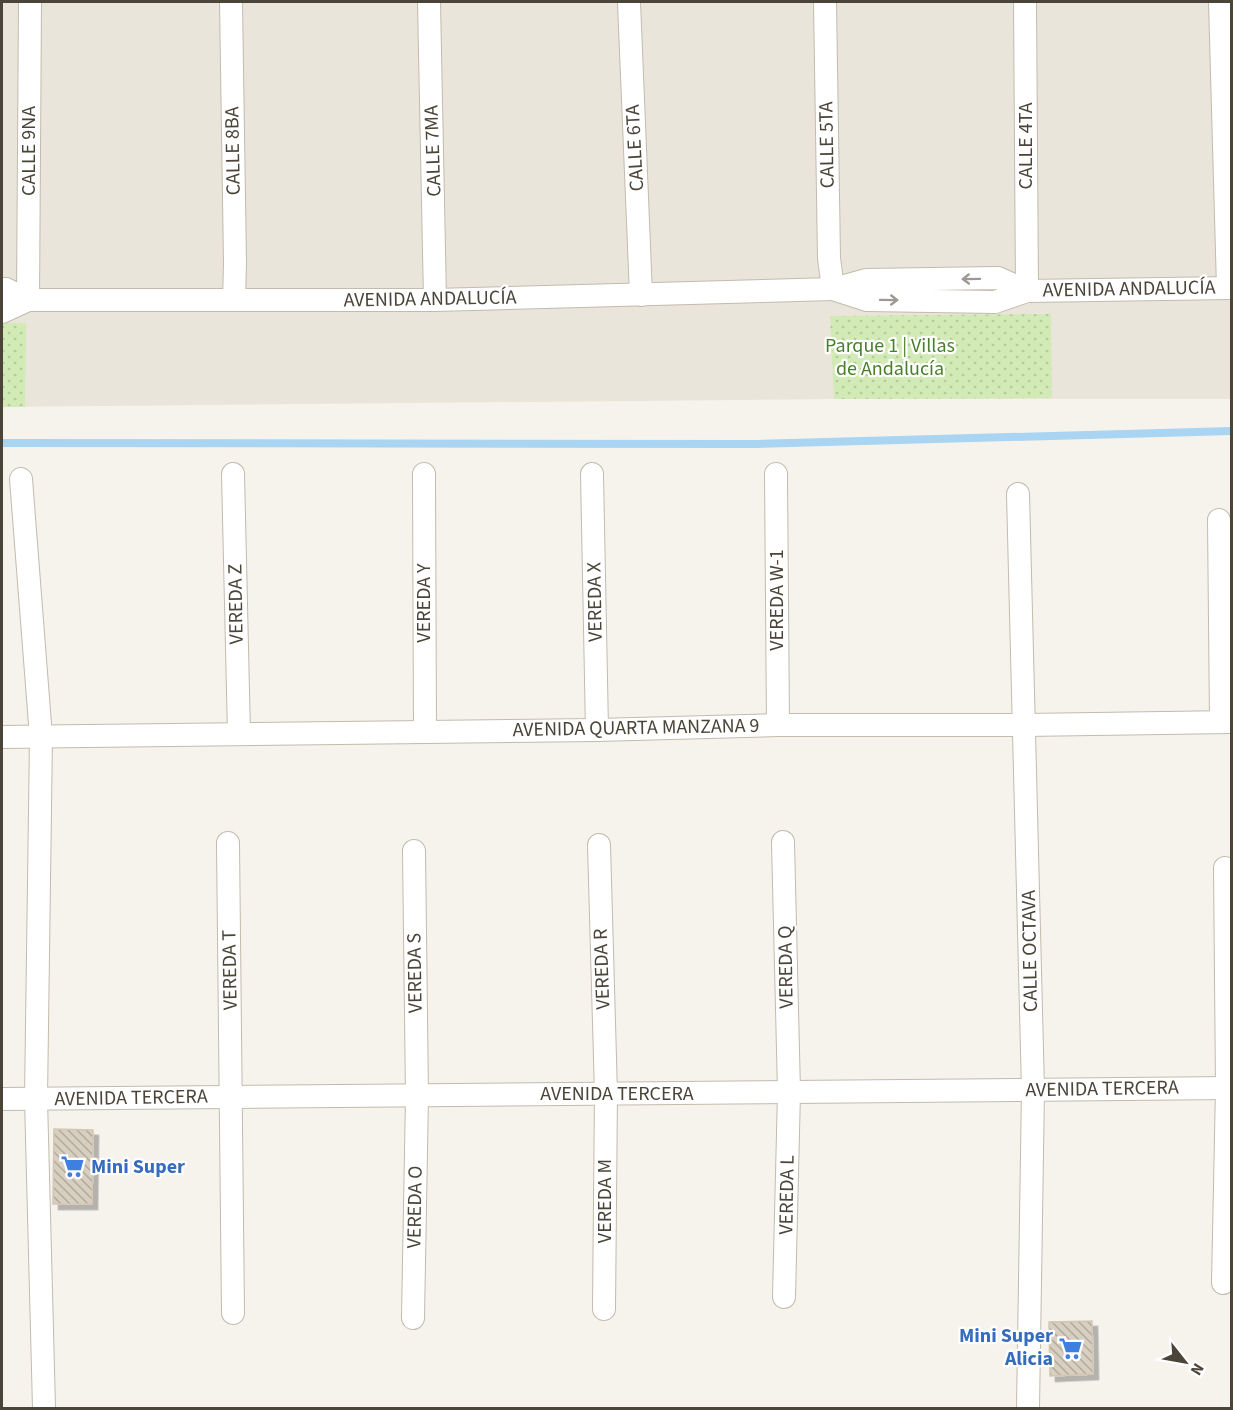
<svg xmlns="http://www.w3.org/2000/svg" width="1233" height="1410" font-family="'Source Sans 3',sans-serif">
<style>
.residential{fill:#eae5da}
.green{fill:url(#green-dots)}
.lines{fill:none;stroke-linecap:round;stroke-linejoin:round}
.stream{stroke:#a9d4f2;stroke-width:8}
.building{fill:url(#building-back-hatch);stroke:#d3c7b4;stroke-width:1.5;filter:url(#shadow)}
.street-casing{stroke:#c2bbae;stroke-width:24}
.street{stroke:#fff;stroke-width:22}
.oneway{stroke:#9c9892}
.labels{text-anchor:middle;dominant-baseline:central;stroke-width:4.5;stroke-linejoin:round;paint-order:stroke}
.street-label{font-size:20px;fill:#4b4439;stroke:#fff}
.park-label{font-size:20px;fill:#4a7f2a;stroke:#fff}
.shop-label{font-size:20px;font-weight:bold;fill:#366cbe;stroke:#fff;text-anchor:start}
</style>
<defs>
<pattern id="green-dots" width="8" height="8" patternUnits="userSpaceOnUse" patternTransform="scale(1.5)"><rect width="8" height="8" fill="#d2eab5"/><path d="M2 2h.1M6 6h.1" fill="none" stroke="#b6ca9c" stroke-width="1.8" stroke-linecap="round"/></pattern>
<pattern id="building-back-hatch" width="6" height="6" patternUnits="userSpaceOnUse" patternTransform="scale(1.5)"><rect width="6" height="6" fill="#d8cfc1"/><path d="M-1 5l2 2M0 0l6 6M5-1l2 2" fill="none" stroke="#b1aa9e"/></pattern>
<filter id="shadow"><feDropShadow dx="5.5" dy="5.5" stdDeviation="0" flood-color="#0004"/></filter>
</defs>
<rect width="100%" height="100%" fill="#f6f3ec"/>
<polygon class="residential" points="2,2 1231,2 1231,399 834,399 2,407"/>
<g class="green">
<polygon points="1051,314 1052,398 834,399 830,316"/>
<polygon points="2,323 26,323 25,407 2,407"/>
</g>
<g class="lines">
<polyline class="stream" points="2,443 757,444 1232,431"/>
</g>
<g class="building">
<polygon points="54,1129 93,1130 92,1204 53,1204"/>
<polygon points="1092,1321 1093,1374 1050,1376 1049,1322"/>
</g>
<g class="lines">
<defs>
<g id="street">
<polyline points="231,2 235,263 234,300"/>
<polyline points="429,2 435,300"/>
<polyline points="629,2 641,295"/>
<polyline points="825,2 829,258 833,289"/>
<polyline points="1025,2 1027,291"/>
<polyline points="1220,2 1228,288"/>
<polyline points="2,289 6,289 28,300"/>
<polyline points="833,289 867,300 995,302 1027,291 1232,288"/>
<polyline points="28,300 30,2"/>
<polyline points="2,312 28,300 435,300 833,289 866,280 998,278 1027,291"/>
<polyline points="233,474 239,734"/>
<polyline points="424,474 425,732"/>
<polyline points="592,474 597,730"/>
<polyline points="776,474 778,725"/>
<polyline points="21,479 41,737 36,1099 44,1408"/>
<polyline points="1018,494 1033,1090 1028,1408"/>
<polyline points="1219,520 1221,722"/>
<polyline points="2,737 597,730 778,725 1025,725 1232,722"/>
<polyline points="783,842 789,1092 784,1297"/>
<polyline points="228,843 233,1313"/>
<polyline points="599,845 606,1094 604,1309"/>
<polyline points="2,1099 1232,1088"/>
<polyline points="1223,1283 1227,1088 1225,868"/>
<polyline points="413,1318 417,1096 414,851"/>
</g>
</defs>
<use href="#street" class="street-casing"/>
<use href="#street" class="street"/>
</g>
<defs><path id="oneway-shaft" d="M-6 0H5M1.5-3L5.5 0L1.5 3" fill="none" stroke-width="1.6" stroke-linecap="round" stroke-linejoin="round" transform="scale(1.5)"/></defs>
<g class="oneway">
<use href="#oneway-shaft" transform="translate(971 279) rotate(179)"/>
<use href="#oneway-shaft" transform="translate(889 300) rotate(1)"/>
</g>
<defs>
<symbol id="supermarket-bare" viewBox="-9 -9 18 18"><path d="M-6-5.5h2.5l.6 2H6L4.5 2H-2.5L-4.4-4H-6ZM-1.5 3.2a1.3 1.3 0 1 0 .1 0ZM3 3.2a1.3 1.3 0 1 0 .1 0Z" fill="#3f7fe0" stroke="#fff" stroke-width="2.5" paint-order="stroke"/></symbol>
</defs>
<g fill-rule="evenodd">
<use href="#supermarket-bare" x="56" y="1150" width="33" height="33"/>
<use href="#supermarket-bare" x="1054" y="1332" width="33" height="33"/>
</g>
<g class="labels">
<g class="street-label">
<text transform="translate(827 145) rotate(-91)">CALLE 5TA</text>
<text transform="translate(1026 146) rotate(-90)">CALLE 4TA</text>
<text transform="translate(635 148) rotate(-93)">CALLE 6TA</text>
<text transform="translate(29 151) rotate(-90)">CALLE 9NA</text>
<text transform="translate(233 151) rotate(-91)">CALLE 8BA</text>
<text transform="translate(433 151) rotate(-92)">CALLE 7MA</text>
<text transform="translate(1129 289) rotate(-1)">AVENIDA ANDALUCÍA</text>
<text transform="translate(430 299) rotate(-1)">AVENIDA ANDALUCÍA</text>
<text transform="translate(777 600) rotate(-90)">VEREDA W-1</text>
<text transform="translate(595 602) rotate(-91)">VEREDA X</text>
<text transform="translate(424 603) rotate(-90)">VEREDA Y</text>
<text transform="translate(236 604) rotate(-91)">VEREDA Z</text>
<text transform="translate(636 728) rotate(-1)">AVENIDA QUARTA MANZANA 9</text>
<text transform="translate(1030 951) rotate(-91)">CALLE OCTAVA</text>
<text transform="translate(786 967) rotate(-91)">VEREDA Q</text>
<text transform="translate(602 969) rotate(-92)">VEREDA R</text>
<text transform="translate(230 970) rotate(-91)">VEREDA T</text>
<text transform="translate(415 973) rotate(-91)">VEREDA S</text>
<text transform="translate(1102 1089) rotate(-1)">AVENIDA TERCERA</text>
<text x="617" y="1094">AVENIDA TERCERA</text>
<text transform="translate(131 1098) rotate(-1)">AVENIDA TERCERA</text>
<text transform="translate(787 1195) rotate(-89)">VEREDA L</text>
<text transform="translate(605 1201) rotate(-90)">VEREDA M</text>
<text transform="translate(415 1207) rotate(-89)">VEREDA O</text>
</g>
<g class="park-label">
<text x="890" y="346">Parque 1 | Villas<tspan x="890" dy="23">de Andalucía</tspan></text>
</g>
<g class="shop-label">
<text x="91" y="1167">Mini Super</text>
<text x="1053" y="1336" text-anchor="end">Mini Super<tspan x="1053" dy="23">Alicia</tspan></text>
</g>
</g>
<rect width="1233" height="1410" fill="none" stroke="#4b4439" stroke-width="6"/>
<g transform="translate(1185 1362) rotate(121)" stroke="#ffffff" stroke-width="4.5" paint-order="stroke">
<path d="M0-4.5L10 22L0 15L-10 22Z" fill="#4b4439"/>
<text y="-9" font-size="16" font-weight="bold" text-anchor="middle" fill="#4b4439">N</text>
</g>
</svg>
